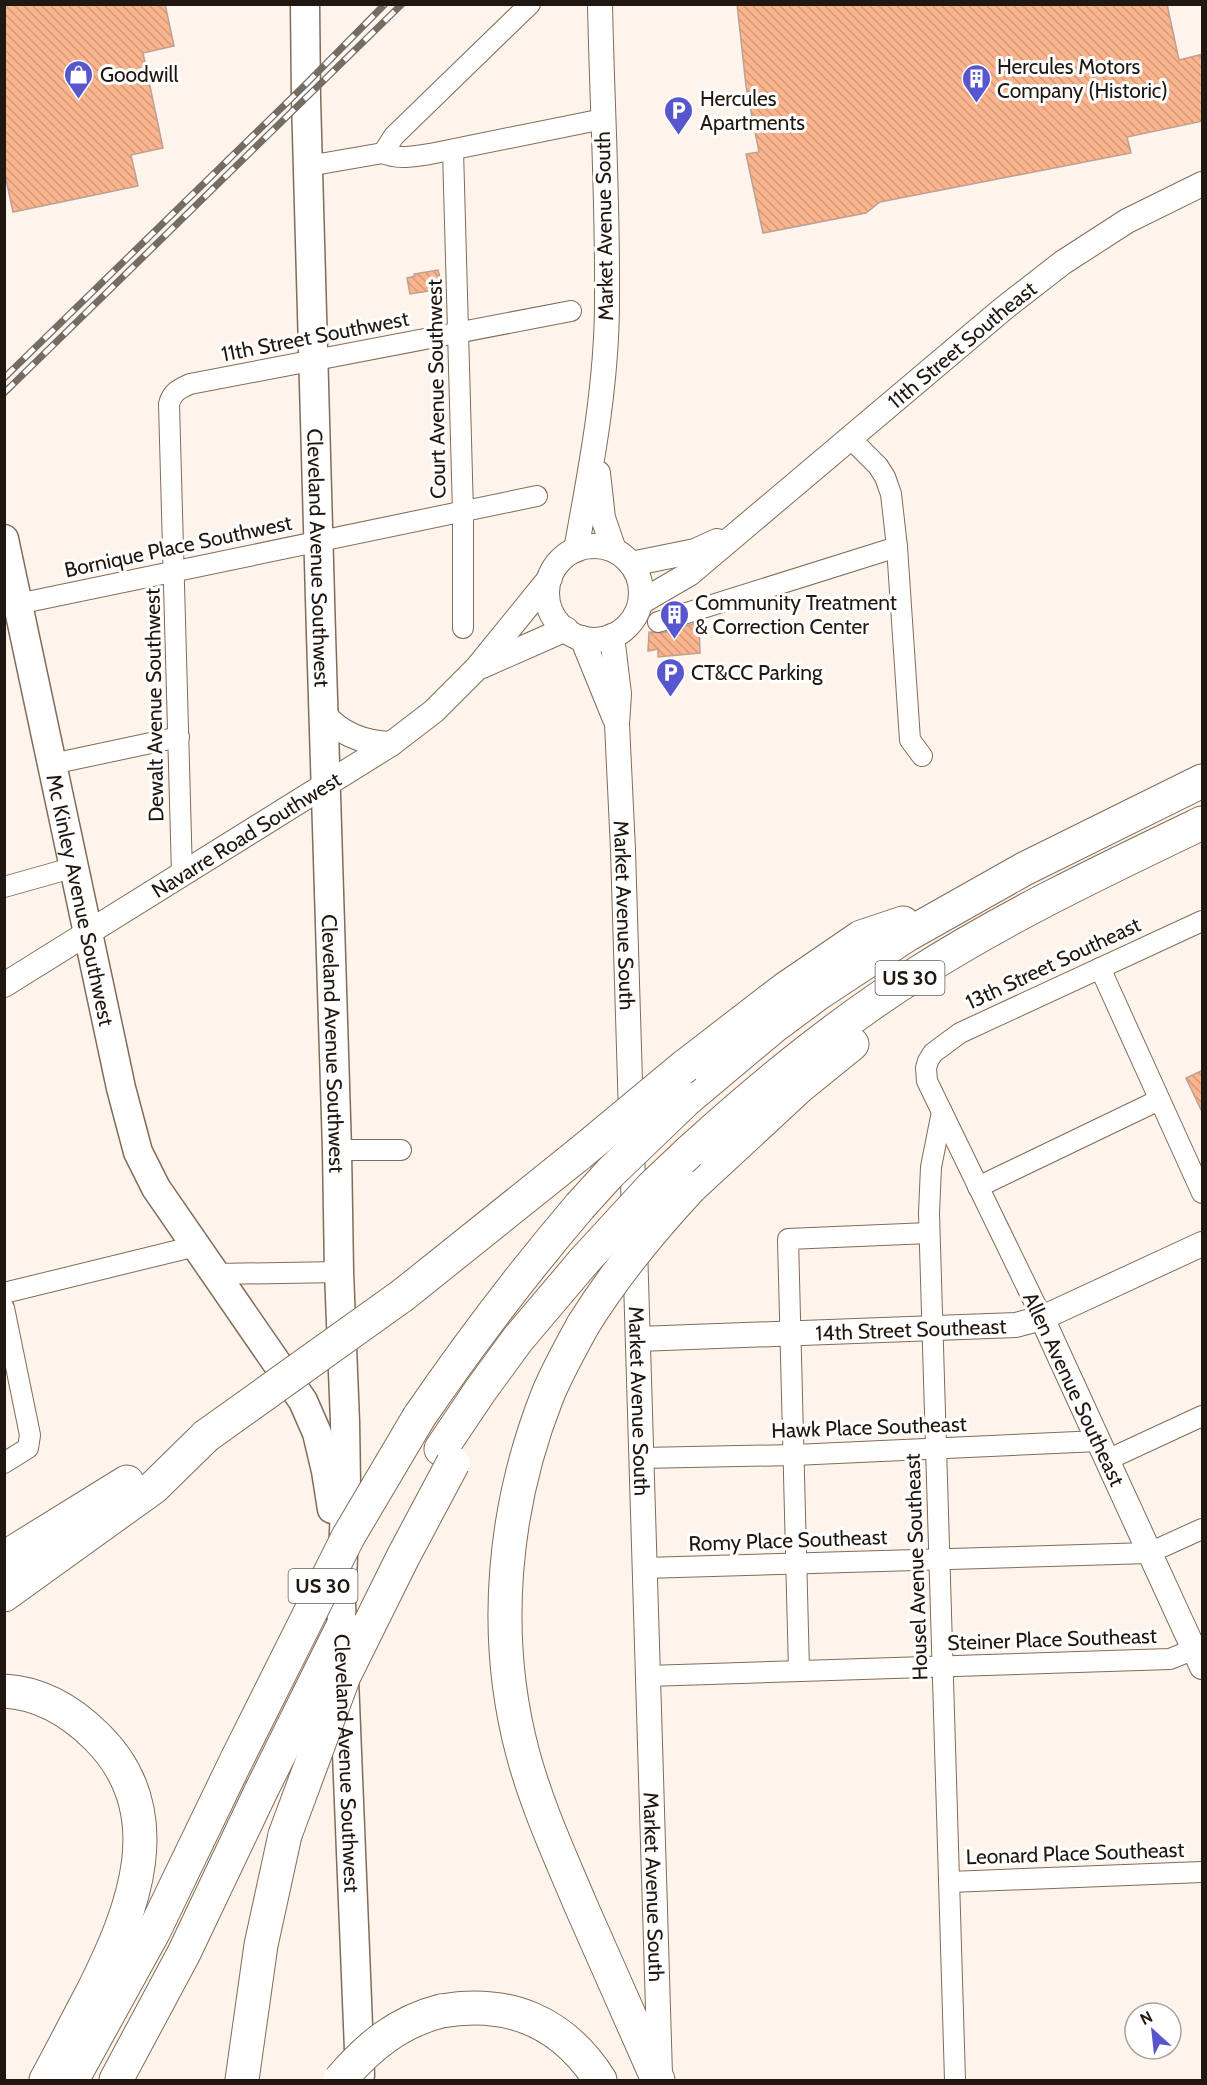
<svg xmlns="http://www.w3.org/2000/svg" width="1207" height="2085" font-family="Cabin,sans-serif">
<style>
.building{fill:url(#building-back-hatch);stroke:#bda192;stroke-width:1.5}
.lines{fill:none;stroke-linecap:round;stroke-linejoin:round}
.minor-casing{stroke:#816c59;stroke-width:22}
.tertiary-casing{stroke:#816c59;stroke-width:26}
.secondary-casing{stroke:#816c59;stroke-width:31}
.motorway-casing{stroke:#816c59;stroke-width:35}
.minor{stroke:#fff;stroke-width:20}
.tertiary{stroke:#fff;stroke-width:24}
.secondary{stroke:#fff;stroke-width:28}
.motorway{stroke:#fff;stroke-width:33}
.rail-casing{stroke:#756c64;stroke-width:7}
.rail{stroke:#fff;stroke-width:4.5;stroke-dasharray:14;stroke-linecap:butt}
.motorway-bridge-casing{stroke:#816c59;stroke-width:35;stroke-linecap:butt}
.motorway-bridge{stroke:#fff;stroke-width:33}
.labels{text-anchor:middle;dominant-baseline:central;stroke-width:6;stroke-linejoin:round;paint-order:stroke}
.shield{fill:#fff;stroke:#635d58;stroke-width:1.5}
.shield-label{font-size:20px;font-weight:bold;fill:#201810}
.poi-label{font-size:21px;fill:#201810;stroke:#fff;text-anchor:start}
.street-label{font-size:21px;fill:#201810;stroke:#fff}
</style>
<defs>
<pattern id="building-back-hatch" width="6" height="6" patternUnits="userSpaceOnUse" patternTransform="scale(1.5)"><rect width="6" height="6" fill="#fab48e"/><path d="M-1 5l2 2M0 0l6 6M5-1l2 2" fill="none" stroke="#d69a79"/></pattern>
</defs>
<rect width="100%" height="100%" fill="#fef4eb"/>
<g class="building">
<polygon points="4,4 165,4 174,46 143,53 163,148 131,155 138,186 13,212 4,170"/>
<polygon points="737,4 1167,4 1179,60 1203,54 1203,121 1127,137 1131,153 880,202 866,213 763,233 746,154 759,152 746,86"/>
<polygon points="438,270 443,289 410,294 407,278 415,276 414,274"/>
<polygon points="699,622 700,653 658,657 658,649 648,651 649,632 662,633"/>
<polygon points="1203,1070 1203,1114 1186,1078"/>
</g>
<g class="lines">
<defs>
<g id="minor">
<polyline points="453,150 463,512 463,628"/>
<polyline points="383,153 394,136 530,4"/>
<path d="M308 166 383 153C399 160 414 156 430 154L603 119"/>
<polyline points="850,438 878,466 885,477 891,494 897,547 910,740 922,756"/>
<polyline points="8,606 537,496"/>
<polyline points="658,622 897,547"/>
<polyline points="52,764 179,737"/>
<path d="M182 874 169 404C172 392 179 389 190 384L571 311"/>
<polyline points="4,887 75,867"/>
<polyline points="1100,968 1202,1193"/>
<polyline points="942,1112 1042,1318"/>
<polyline points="337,1150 401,1150"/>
<polyline points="978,1187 1159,1100"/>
<polyline points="216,1274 339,1272"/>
<polyline points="4,1293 196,1246"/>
<polyline points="4,1308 30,1435 28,1448 4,1463"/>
<polyline points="641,1458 794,1455 1099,1441"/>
<polyline points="1107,1460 1202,1416"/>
<polyline points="644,1568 1149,1553 1202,1529"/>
<polyline points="799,1671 788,1239 929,1233"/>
<polyline points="648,1676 1170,1659 1202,1646"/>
<polyline points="950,1882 1202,1872"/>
<polyline points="955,2080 929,1213 931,1167 942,1112 927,1081 926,1068 928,1061 933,1053 960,1033 1202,921"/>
</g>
<g id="tertiary">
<polyline points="598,473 603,518 614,550"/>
<circle cx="594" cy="593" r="47"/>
<path d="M576 550C591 468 607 385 607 301 608 203 602 103 600 4"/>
<polyline points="631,564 695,551 717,541"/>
<path id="s1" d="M641 602 689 574 1003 309 1062 263 1127 221 1202 184"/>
<path id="s2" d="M612 636 619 694 617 724 623 850 660 2075"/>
<polyline points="582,638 615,719"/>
<polyline points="482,666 566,629"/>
<path d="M324 714C341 735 364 743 391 744"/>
<path id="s3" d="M4 985 391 744 434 711 477 668 550 578"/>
<polyline points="1042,1318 1202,1667"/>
<path id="s4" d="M638 1339 1016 1325 1042 1318 1202 1244"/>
</g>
<g id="secondary">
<path id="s5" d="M305 4 306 99 321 634 337 1150 339 1272 345 1422 346 1484 341 1604 360 2075"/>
<path id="s6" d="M4 539 121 1088 138 1152 156 1188 303 1401 317 1433 326 1471 332 1509"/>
</g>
<g id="motorway">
<polyline points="685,1066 785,989 861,937 903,923"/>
<polyline points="687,1099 773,1027 816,995 907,935 1024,869 1202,781"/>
<path d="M689 1152C759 1088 833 1027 913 976 1005 917 1104 870 1202 823"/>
<polyline points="690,1188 799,1087 852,1044"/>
<polyline points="403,1295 579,1154"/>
<path d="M583 1325C571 1347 558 1370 548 1394 503 1507 491 1635 523 1754 537 1806 560 1856 581 1906 607 1964 632 2022 658 2080"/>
<path d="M419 1417C469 1344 522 1274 580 1206"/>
<polyline points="441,1449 480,1391 518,1339 584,1261"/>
<polyline points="4,1558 127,1482"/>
<polyline points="4,1595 154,1487 206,1436"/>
<path d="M4 1691C41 1693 72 1712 97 1737 173 1812 133 1911 93 1991 77 2021 62 2051 46 2080"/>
<path d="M441 2011C509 1999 563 2022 600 2080"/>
<polyline points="72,2080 154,1931 237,1759"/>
<polyline points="116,2080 184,1953 261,1791"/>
<polyline points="242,2080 261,1945 285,1835"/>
</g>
</defs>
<use href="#minor" class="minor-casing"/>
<use href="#tertiary" class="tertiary-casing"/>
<use href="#secondary" class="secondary-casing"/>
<use href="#motorway" class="motorway-casing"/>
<use href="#minor" class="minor"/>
<use href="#tertiary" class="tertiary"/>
<use href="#secondary" class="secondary"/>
<use href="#motorway" class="motorway"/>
<defs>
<g id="rail">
<polyline points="4,378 306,84 385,4"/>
<polyline points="4,393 402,4"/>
</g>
</defs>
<use href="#rail" class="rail-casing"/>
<use href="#rail" class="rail"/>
<defs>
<g id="motorway-bridge">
<polyline points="579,1154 685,1066"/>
<polyline points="580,1206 610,1173 687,1099"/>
<polyline points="584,1261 652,1187 689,1152"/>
<path d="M583 1325C614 1275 650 1231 690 1188"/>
<polyline points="206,1436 403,1295"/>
<polyline points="237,1759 348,1537 419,1417"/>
<polyline points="261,1791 343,1626"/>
<polyline points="285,1835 344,1676 403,1557 453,1463"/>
<path d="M340 2080C368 2047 398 2022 441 2011"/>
</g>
</defs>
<use href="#motorway-bridge" class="motorway-bridge-casing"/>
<use href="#motorway-bridge" class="motorway-bridge"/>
</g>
<defs>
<symbol id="shop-pin" viewBox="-11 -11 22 30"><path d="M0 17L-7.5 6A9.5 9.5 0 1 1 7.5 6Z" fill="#5856ce" stroke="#fff"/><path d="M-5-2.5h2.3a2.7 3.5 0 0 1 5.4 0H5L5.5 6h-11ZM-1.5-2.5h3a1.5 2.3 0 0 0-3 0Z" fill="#fff"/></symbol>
<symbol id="building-pin" viewBox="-11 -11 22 30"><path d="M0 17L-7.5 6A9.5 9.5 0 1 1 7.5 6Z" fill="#5856ce" stroke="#fff"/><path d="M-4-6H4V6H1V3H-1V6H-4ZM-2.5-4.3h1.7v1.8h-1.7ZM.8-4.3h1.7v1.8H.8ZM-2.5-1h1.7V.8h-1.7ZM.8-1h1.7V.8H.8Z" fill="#fff"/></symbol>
<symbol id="parking-pin" viewBox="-11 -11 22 30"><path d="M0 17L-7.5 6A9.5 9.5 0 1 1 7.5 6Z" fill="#5856ce" stroke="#fff"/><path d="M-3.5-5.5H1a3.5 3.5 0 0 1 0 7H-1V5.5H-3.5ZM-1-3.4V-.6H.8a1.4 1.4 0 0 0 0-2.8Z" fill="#fff"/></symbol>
</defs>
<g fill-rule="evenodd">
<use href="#shop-pin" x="62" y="58" width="33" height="45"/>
<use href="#building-pin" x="960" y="62" width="33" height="45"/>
<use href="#parking-pin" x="662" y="94" width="33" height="45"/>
<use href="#building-pin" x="658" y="598" width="33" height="45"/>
<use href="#parking-pin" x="654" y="656" width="33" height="45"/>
</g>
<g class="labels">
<g class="shield">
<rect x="875.5" y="961" width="69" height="34" rx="4.5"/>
<rect x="288.5" y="1569" width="69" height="34" rx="4.5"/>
</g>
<g class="shield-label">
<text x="910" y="978">US 30</text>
<text x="323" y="1586">US 30</text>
</g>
<g class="poi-label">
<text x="997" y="66">Hercules Motors<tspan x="997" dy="24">Company (Historic)</tspan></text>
<text x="100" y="74">Goodwill</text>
<text x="700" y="98">Hercules<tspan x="700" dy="24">Apartments</tspan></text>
<text x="695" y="602">Community Treatment<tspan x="695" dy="24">&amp; Correction Center</tspan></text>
<text x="691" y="672">CT&amp;CC Parking</text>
</g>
<g class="street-label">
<text transform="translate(604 226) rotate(-91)">Market Avenue South</text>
<text transform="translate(315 336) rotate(-11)">11th Street Southwest</text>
<text stroke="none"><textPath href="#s1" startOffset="412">11th Street Southeast</textPath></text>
<text transform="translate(436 389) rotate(-91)">Court Avenue Southwest</text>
<text transform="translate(178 546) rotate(-12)">Bornique Place Southwest</text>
<text stroke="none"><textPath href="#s5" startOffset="554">Cleveland Avenue Southwest</textPath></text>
<text transform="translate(154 705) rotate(-91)">Dewalt Avenue Southwest</text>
<text stroke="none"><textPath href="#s3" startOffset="285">Navarre Road Southwest</textPath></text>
<text stroke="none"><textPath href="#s6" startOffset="369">Mc Kinley Avenue Southwest</textPath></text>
<text stroke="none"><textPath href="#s2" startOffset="280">Market Avenue South</textPath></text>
<text transform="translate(1053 963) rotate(-25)">13th Street Southeast</text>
<text stroke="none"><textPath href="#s5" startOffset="1040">Cleveland Avenue Southwest</textPath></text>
<text stroke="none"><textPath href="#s4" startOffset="273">14th Street Southeast</textPath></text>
<text transform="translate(1074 1389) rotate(65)">Allen Avenue Southeast</text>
<text stroke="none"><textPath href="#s2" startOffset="766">Market Avenue South</textPath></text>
<text transform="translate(869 1427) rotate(-2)">Hawk Place Southeast</text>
<text transform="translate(788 1540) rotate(-2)">Romy Place Southeast</text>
<text transform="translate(916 1567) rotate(-92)">Housel Avenue Southeast</text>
<text transform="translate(1052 1639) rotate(-2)">Steiner Place Southeast</text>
<text stroke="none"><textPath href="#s5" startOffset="1760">Cleveland Avenue Southwest</textPath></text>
<text transform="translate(1075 1853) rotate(-2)">Leonard Place Southeast</text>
<text stroke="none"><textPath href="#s2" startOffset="1252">Market Avenue South</textPath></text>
</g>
</g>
<rect width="1207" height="2085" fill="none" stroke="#201810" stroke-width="12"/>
<g transform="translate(1153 2031) rotate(333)"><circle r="28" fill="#ffffff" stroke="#a6a39f" stroke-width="1.5"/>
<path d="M0-4.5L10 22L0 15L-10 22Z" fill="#5856ce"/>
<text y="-9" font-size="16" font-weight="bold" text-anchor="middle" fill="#201810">N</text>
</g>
</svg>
